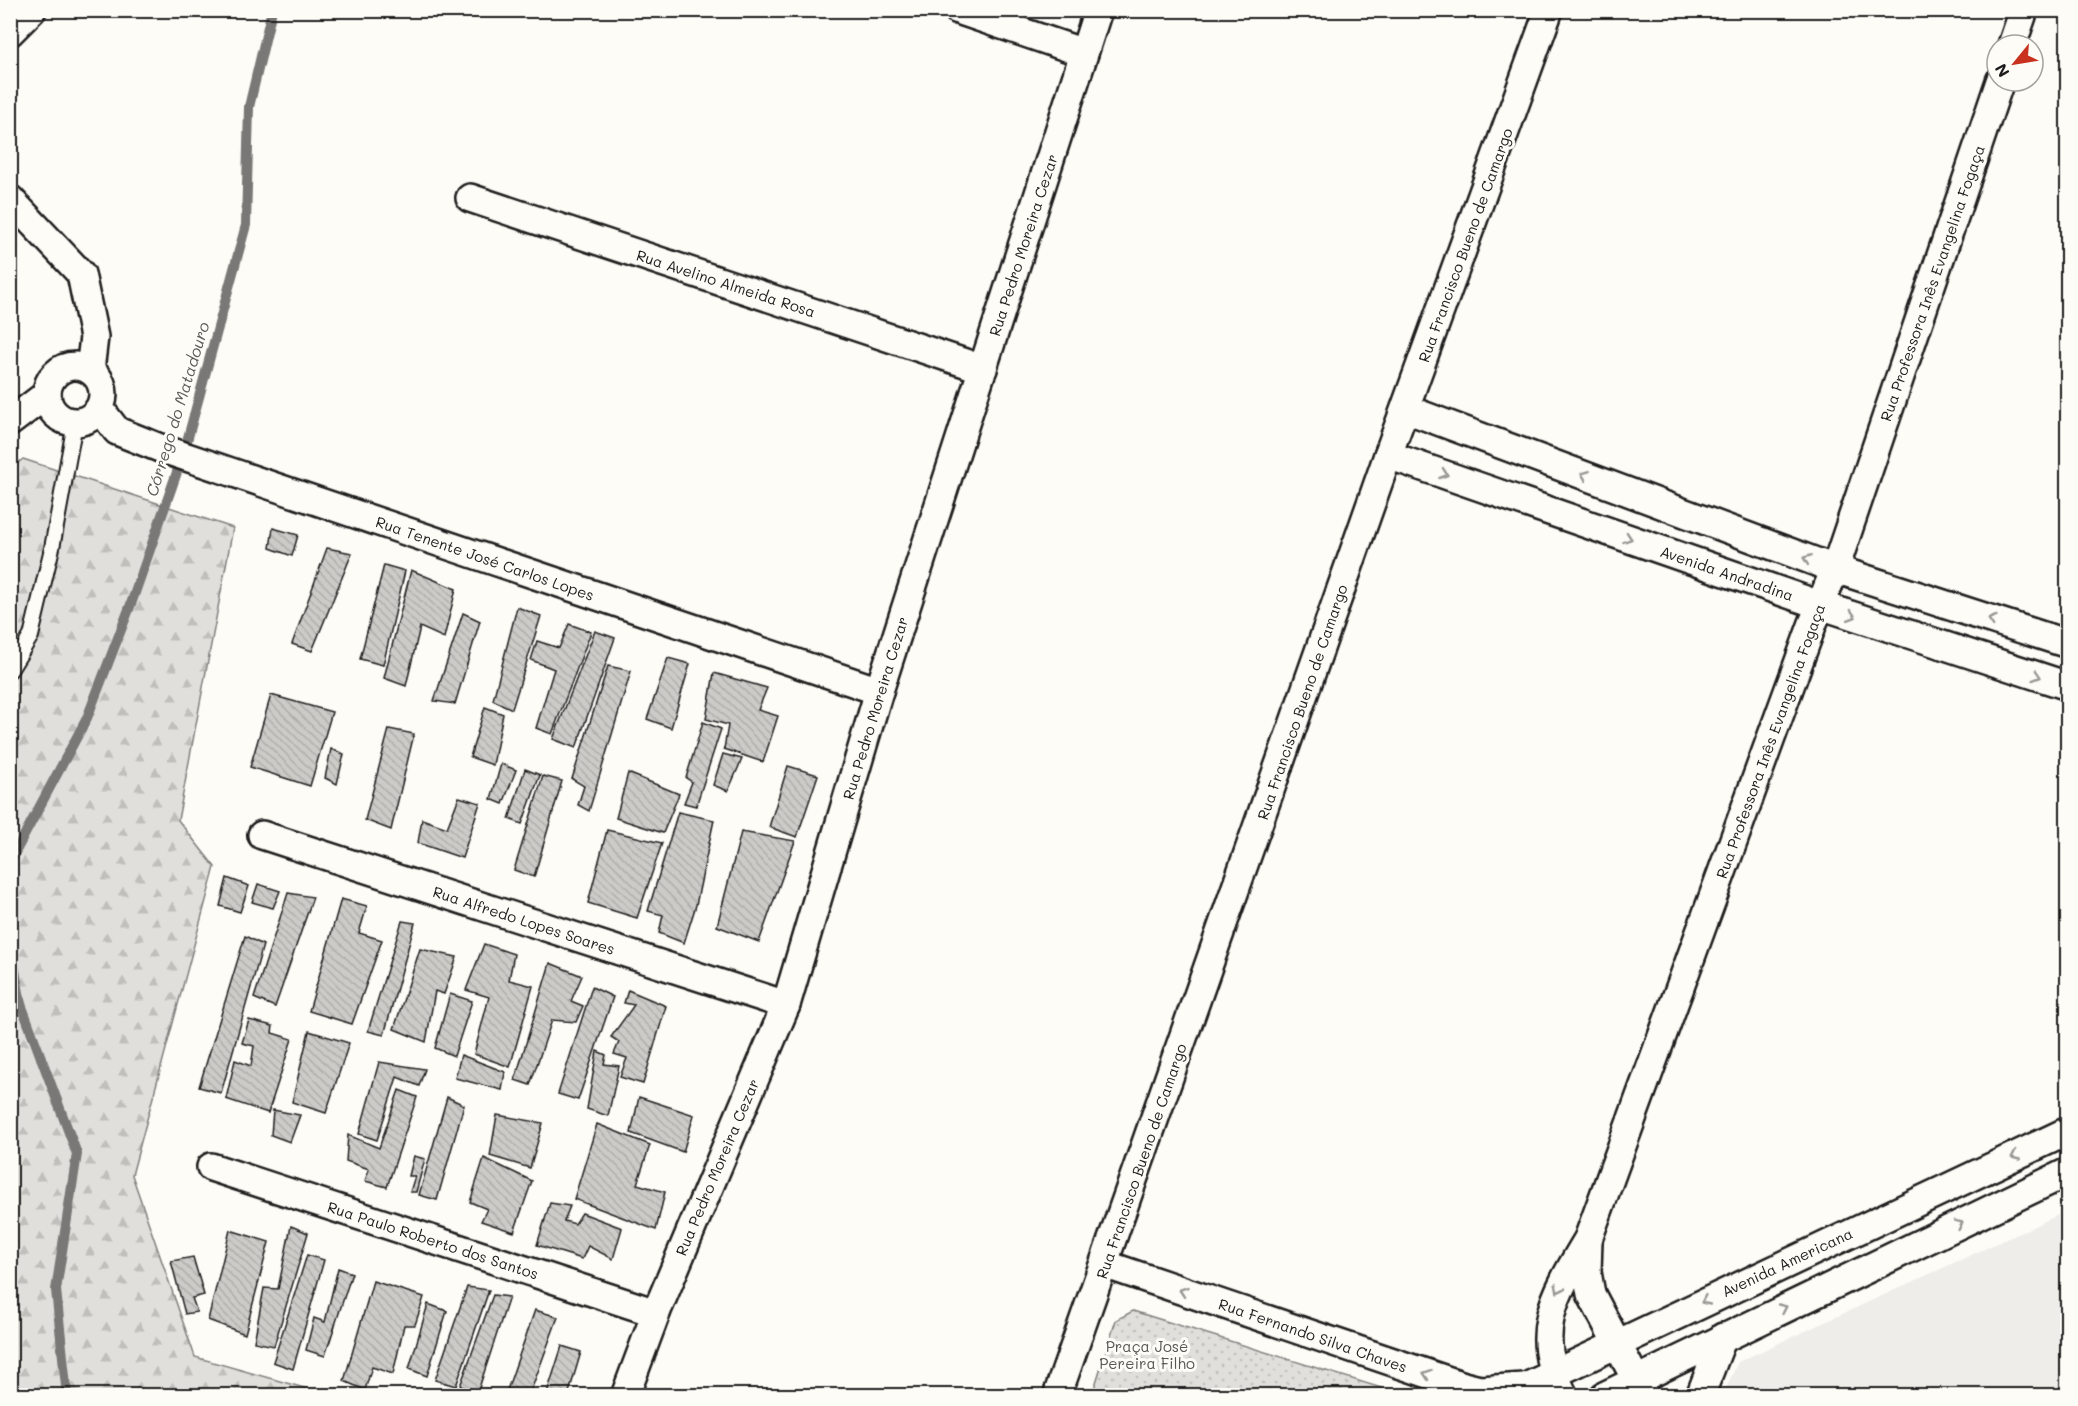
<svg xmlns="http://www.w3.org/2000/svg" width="2078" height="1406" font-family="Mali,sans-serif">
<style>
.built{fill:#eeede9}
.grass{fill:url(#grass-dots);stroke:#7e7e7c;stroke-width:1.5}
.forest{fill:url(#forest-firs);stroke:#7e7e7c;stroke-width:1.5}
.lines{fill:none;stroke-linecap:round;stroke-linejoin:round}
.stream{stroke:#797876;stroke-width:10}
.building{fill:url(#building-back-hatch);stroke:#1c1c1c;stroke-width:1.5}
.service-casing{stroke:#1c1c1c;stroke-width:18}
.minor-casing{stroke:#1c1c1c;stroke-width:32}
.service{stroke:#fdfcf7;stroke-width:14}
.minor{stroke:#fdfcf7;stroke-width:27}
.oneway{stroke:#989794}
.labels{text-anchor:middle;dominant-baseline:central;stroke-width:6;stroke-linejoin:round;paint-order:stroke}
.street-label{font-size:15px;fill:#1c1c1c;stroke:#fdfcf7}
.park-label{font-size:15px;fill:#575655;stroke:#fdfcf7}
.water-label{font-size:16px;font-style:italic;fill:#5a5a58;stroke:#fdfcf7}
</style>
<defs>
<pattern id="grass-dots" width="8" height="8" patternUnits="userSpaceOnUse" patternTransform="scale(1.5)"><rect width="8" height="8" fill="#e0dfdb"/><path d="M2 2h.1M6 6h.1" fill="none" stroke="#c0bfbb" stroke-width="1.8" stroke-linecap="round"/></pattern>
<pattern id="forest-firs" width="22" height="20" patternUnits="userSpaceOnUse" patternTransform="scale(1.5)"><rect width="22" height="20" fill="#e0dfdb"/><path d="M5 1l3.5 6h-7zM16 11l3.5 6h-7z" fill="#c0bfbb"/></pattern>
<pattern id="building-back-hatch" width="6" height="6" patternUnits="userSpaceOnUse" patternTransform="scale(1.5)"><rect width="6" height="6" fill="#cccbc8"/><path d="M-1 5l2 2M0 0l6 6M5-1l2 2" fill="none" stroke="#afaeab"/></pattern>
</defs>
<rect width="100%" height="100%" fill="#fdfcf7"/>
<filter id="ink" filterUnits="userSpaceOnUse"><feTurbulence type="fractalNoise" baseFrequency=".0167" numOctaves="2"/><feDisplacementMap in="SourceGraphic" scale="12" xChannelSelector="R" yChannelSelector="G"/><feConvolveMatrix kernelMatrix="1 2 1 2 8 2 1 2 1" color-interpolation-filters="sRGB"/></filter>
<g filter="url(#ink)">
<polygon class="built" points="2067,1211 2067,1395 1723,1395 1738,1362"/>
<polygon class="grass" points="1133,1311 1388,1390 1390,1395 1092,1395 1116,1320"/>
<polygon class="forest" points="23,459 233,528 178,820 215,867 132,1175 195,1357 329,1395 11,1396 10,469"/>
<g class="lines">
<g class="stream">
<polyline points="10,862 87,718 131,604 184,452 246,225 249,107 272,10"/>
<polyline points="10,942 21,1004 77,1154 56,1290 67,1396"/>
</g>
</g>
<g class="building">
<polygon points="273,528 298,535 292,556 270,548"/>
<polygon points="327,548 352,553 312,651 292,644"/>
<polygon points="384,565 405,571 383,665 360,659"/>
<polygon points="411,570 456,589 444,638 420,627 406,686 384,678"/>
<polygon points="517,607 541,616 512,709 493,700"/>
<polygon points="463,613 480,621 455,704 434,701"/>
<polygon points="569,624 591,632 552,734 536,728 554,669 531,660 537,641 559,648"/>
<polygon points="595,631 615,638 576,748 553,739"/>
<polygon points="668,658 690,664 671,728 647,719"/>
<polygon points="608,666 631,671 589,811 578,805 584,786 572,779"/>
<polygon points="714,673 767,688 758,710 778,716 763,762 724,749 728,725 706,719"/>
<polygon points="271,695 332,712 310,786 250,767"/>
<polygon points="485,707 503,714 493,765 470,757"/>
<polygon points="703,722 721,729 696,806 684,803 692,782 686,778"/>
<polygon points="389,729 414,734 391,830 365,820"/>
<polygon points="331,749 344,754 337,784 325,778"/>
<polygon points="723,754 742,759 728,791 713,785"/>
<polygon points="501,764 516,770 503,804 491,799"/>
<polygon points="788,766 818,775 797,837 769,827"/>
<polygon points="525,769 540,775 522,824 509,819"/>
<polygon points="628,773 679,794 663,833 616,818"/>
<polygon points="543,776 562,781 534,877 514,870"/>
<polygon points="459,797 480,803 462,858 418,843 422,819 447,828"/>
<polygon points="678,812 714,820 696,905 684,943 659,933 663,915 648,911"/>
<polygon points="607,830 662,843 637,918 588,903"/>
<polygon points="741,832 795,841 759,942 717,926"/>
<polygon points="227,878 249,886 240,912 220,906"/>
<polygon points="258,884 280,891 273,908 252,902"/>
<polygon points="288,893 313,897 275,1007 254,998"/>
<polygon points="341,899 367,906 359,933 382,940 352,1024 309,1011"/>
<polygon points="402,921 415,923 384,1035 368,1031"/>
<polygon points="245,936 263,945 221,1093 199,1087"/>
<polygon points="484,944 514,954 509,980 533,986 510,1067 474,1054 489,997 466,990"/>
<polygon points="420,949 457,957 444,994 435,991 426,1042 394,1029"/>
<polygon points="550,963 582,976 571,1001 583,1006 576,1022 552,1020 530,1085 515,1080"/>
<polygon points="592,987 613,997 578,1100 558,1094"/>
<polygon points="628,990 666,1006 643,1084 620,1077 627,1058 614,1054 619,1042 611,1037 634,1005 624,1003"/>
<polygon points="450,994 472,1001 454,1056 435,1048"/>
<polygon points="249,1020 273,1026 272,1033 292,1039 268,1113 226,1099 235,1060 251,1066 254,1046 242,1043"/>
<polygon points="309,1031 349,1043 326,1113 292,1102"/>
<polygon points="597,1051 606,1055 604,1064 619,1066 608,1116 587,1109"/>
<polygon points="461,1055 505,1072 502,1090 455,1078"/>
<polygon points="379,1062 425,1069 419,1086 397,1077 377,1140 359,1134"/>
<polygon points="399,1090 417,1097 387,1187 365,1181 369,1169 346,1161 348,1135 379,1148"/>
<polygon points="447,1097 464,1105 437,1200 419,1195"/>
<polygon points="639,1097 694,1115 683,1152 631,1133"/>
<polygon points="273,1110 300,1115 290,1142 271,1135"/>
<polygon points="497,1115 543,1123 530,1168 490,1156"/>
<polygon points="597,1124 650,1145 637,1184 665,1192 656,1230 574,1199"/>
<polygon points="414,1156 425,1159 416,1192 410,1192 415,1176 409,1176"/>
<polygon points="484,1158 532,1181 514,1232 481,1221 487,1209 470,1202"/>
<polygon points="550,1203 570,1206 564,1221 575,1224 582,1213 622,1228 613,1259 588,1246 582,1259 537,1245"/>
<polygon points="291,1226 308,1233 274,1346 254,1342 264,1288 278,1289"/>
<polygon points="230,1230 269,1242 245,1334 208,1320"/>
<polygon points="307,1255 324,1260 293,1369 273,1362"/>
<polygon points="193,1257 204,1295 192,1298 197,1312 185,1314 171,1261"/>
<polygon points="338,1268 352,1273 325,1356 306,1350 314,1318 325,1322"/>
<polygon points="373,1281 424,1297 415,1325 404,1325 393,1374 372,1367 365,1390 344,1381"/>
<polygon points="467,1287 489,1290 456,1386 435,1380"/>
<polygon points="493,1295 509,1297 478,1391 460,1386"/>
<polygon points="428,1304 447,1311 427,1376 409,1369"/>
<polygon points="535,1310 558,1317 529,1396 505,1396"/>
<polygon points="562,1346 581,1352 568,1396 546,1396"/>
</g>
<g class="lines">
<defs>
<polyline id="service" points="10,670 31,636 52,548 75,423"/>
<g id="minor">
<polyline points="958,10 1084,53"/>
<polyline points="10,32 32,10"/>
<polyline points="2012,45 2024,10"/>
<polyline points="470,198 983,369"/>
<polyline points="10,199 81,274 94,337 90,370"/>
<circle cx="75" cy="394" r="28"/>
<polyline points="100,409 117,431 160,448 879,691"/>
<polyline points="1406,409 1835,569 2068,644"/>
<polyline points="10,422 47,394"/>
<polyline points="1388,455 1820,605 2068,686"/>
<polyline points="262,835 786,1005"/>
<polyline points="211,1167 656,1313"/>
<polyline points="1588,1240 1587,1272 1591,1294 1644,1395"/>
<polyline points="1104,1264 1464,1386 1480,1390 1524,1387"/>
<polyline points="625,1396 656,1313 786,1005 879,691 1098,10"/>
<polyline points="1057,1396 1388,455 1549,10"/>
<polyline points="1507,1396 2068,1131"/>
<path d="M1564 1396C1530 1333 1555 1294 1588 1239L1813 623 1835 569 2000 81"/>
<polyline points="1604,1396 2068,1172"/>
<polyline points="1700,1396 1723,1337"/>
</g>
</defs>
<use href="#service" class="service-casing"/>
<use href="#minor" class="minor-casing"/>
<use href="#service" class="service"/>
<use href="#minor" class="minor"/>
</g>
<defs><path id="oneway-chevron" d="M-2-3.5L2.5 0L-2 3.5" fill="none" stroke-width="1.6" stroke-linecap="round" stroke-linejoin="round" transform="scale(1.5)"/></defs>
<g class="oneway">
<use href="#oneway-chevron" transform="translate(1444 474) rotate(19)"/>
<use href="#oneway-chevron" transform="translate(1585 475) rotate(-159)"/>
<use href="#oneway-chevron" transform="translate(1628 538) rotate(19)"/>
<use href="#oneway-chevron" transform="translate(1807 559) rotate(-159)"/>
<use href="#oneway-chevron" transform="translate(1852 616) rotate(18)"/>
<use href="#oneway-chevron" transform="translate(1992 620) rotate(-162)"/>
<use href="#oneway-chevron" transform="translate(2037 676) rotate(18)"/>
<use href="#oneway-chevron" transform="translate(2015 1156) rotate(155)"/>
<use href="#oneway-chevron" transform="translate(1959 1224) rotate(-26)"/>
<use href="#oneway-chevron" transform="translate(1559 1289) rotate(116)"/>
<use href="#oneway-chevron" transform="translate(1183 1291) rotate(-161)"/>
<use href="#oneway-chevron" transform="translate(1705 1301) rotate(155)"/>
<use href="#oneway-chevron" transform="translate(1783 1308) rotate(-25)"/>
<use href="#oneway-chevron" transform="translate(1427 1374) rotate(-161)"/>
</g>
</g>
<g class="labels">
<g class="street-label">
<text transform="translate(1023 245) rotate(-72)">Rua Pedro Moreira Cezar</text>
<text transform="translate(1465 245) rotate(-70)">Rua Francisco Bueno de Camargo</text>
<text transform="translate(726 283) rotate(18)">Rua Avelino Almeida Rosa</text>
<text transform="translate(1932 283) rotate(-71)">Rua Professora Inês Evangelina Fogaça</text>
<text transform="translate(485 558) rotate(19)">Rua Tenente José Carlos Lopes</text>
<text transform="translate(1727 573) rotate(19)">Avenida Andradina</text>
<text transform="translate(1302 702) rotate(-71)">Rua Francisco Bueno de Camargo</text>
<text transform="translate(875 708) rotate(-73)">Rua Pedro Moreira Cezar</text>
<text transform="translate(1770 741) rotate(-70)">Rua Professora Inês Evangelina Fogaça</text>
<text transform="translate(524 920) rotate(18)">Rua Alfredo Lopes Soares</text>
<text transform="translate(1141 1161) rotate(-71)">Rua Francisco Bueno de Camargo</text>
<text transform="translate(717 1167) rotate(-67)">Rua Pedro Moreira Cezar</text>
<text transform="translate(433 1240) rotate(18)">Rua Paulo Roberto dos Santos</text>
<text transform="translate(1787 1262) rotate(-25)">Avenida Americana</text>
<text transform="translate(1313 1335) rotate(19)">Rua Fernando Silva Chaves</text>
</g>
<g class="park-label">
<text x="1147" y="1346">Praça José<tspan x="1147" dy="17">Pereira Filho</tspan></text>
</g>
<g class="water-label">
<text transform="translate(177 409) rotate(-73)">Córrego do Matadouro</text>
</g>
</g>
<rect width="2078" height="1406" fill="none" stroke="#fdfcf7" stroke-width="36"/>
<rect x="18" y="18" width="2042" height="1370" fill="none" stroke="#1c1c1c" stroke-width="2" filter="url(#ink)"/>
<g transform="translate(2015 63) rotate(240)"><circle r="28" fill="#fdfcf7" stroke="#a3a29f" stroke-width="1.5"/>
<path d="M0-4.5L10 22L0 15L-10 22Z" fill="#c8321e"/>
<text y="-9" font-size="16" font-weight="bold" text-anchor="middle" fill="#1c1c1c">N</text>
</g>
</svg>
